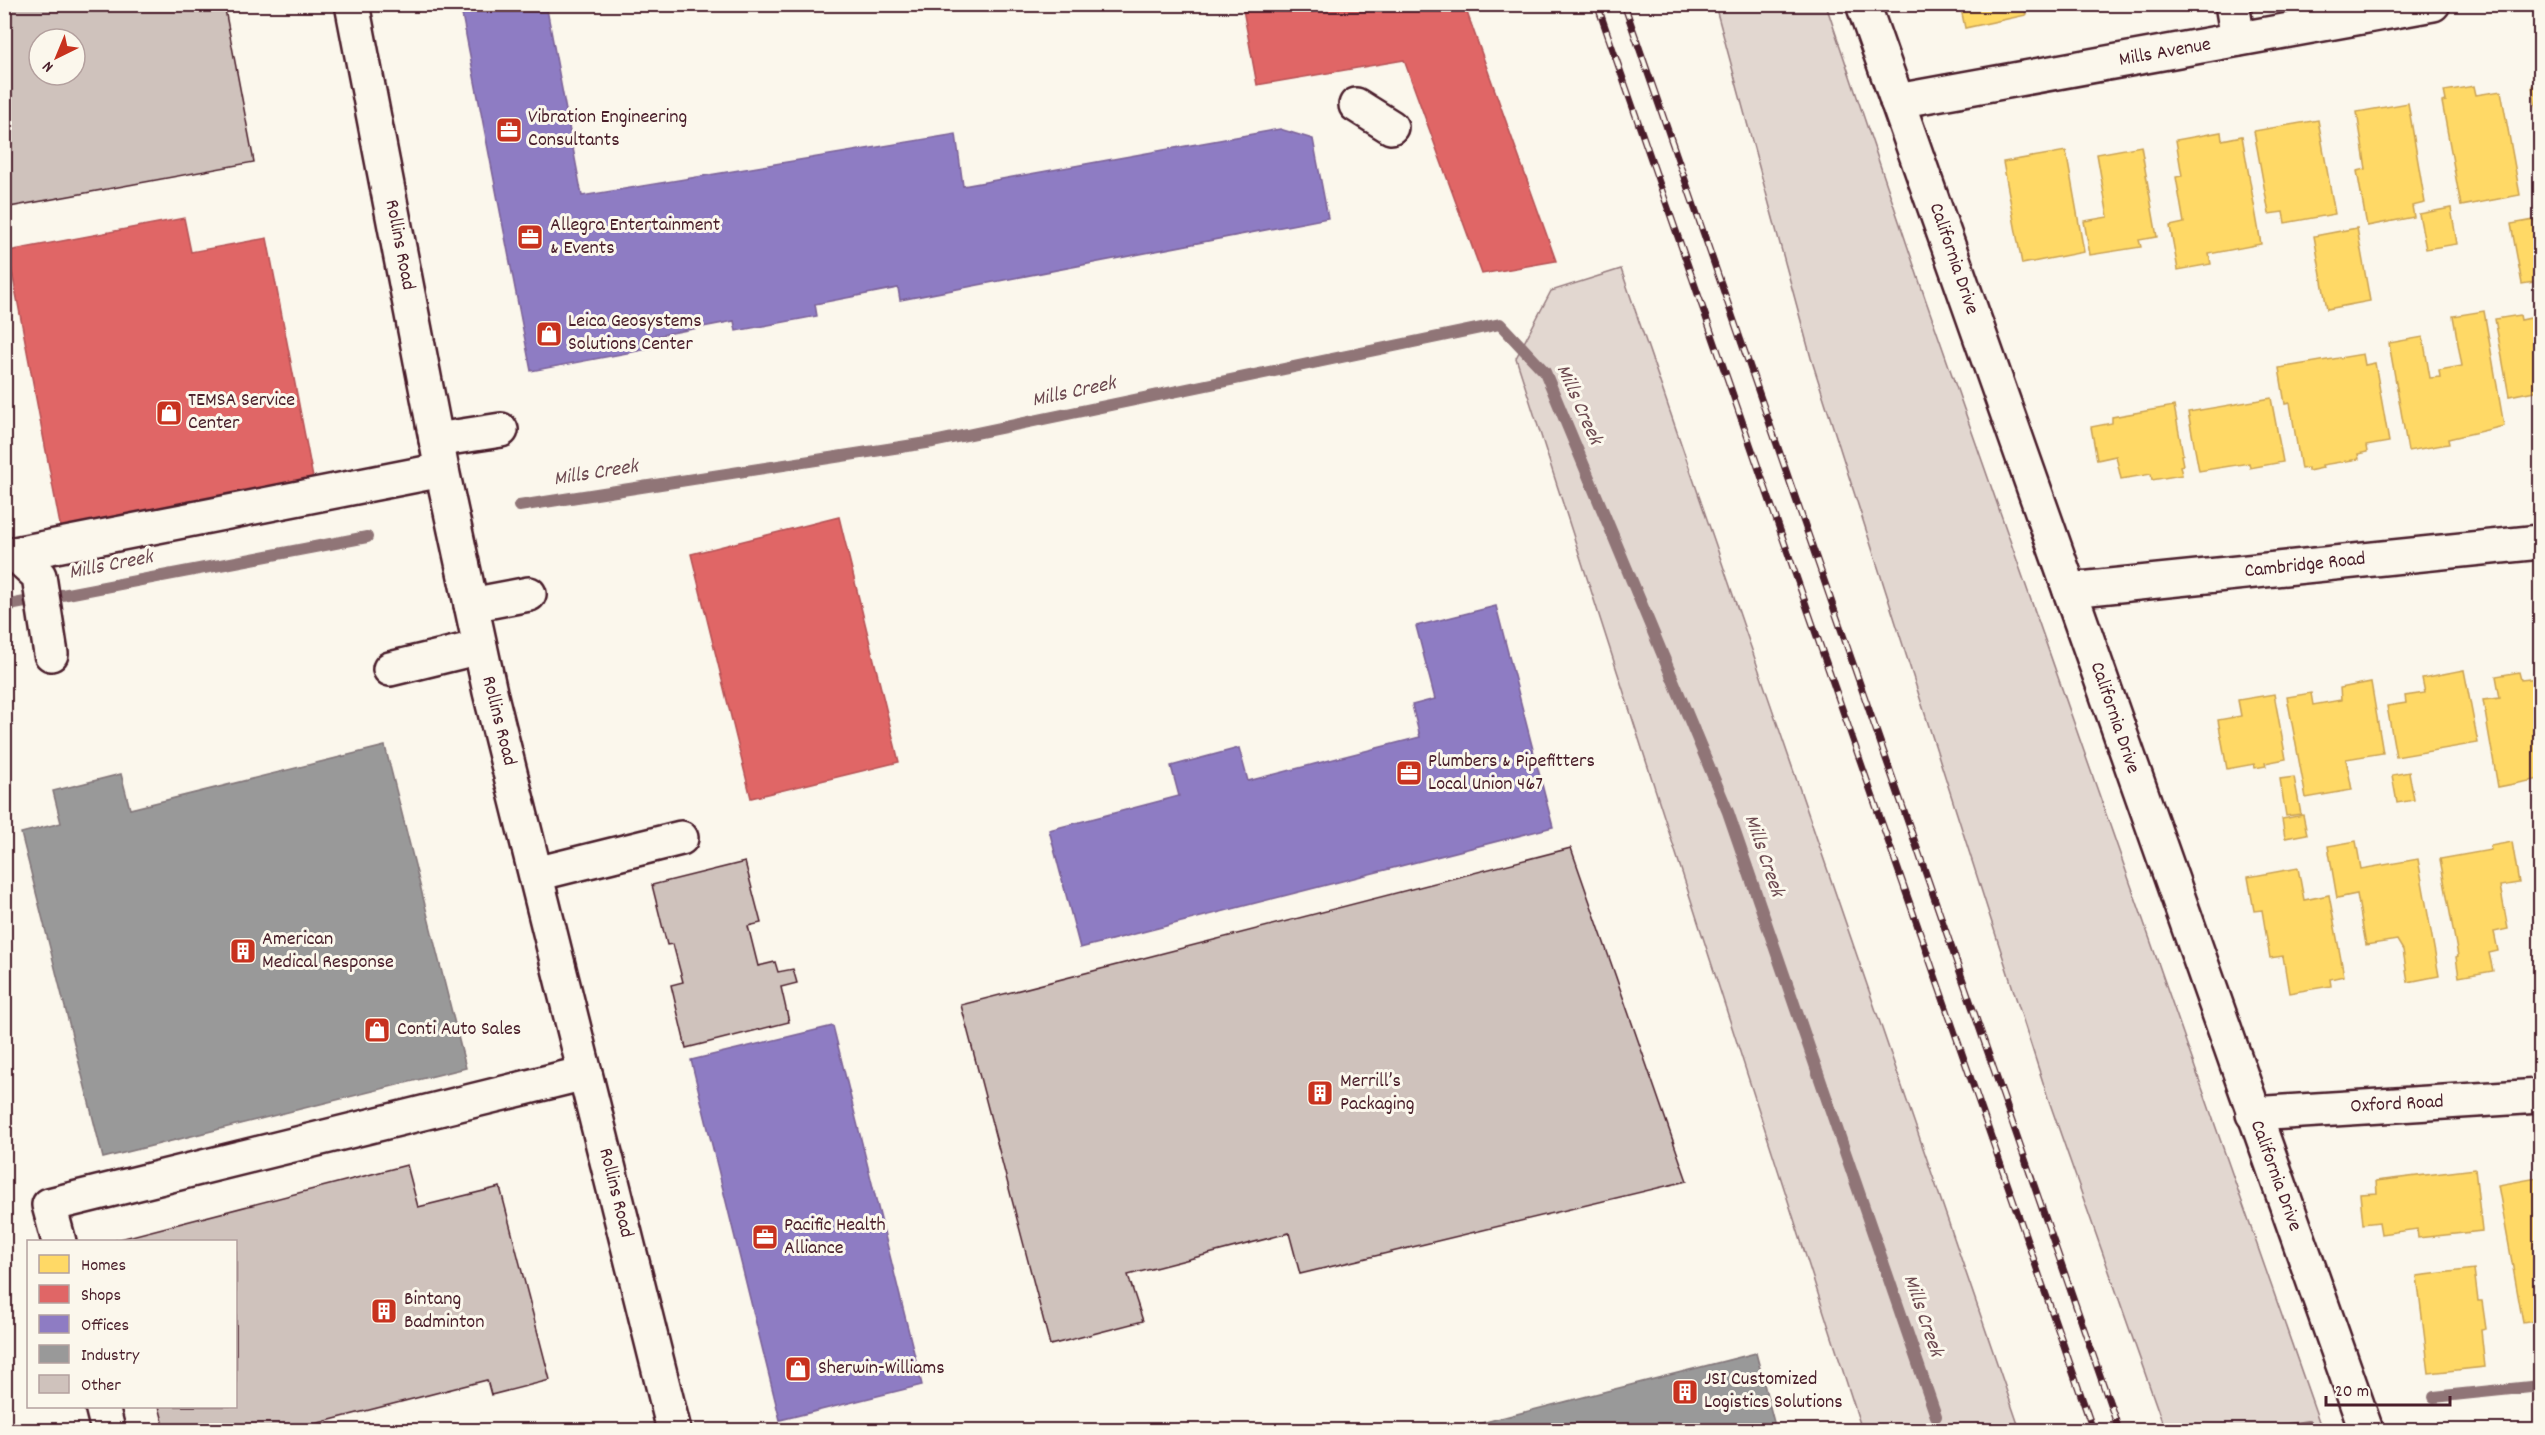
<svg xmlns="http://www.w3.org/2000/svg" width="2545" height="1435" font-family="Dekko,sans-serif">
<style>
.green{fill:#e2d7d0;stroke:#967b7e;stroke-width:1.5}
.homes{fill:#ffd966;stroke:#c9a154;stroke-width:1.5}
.shops{fill:#e06666;stroke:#b35154;stroke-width:1.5}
.offices{fill:#8e7cc3;stroke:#7a6095;stroke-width:1.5}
.industry{fill:#999;stroke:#817478;stroke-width:1.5}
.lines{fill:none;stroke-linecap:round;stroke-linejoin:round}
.stream{stroke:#907477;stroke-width:12}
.building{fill:#cfc2bc;stroke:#4a1f2b;stroke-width:1.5;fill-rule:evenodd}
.minor-casing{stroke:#4a1f2b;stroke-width:38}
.major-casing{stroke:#4a1f2b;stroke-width:38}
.minor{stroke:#fbf7ec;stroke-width:33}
.major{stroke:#fbf7ec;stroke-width:33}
.rail-casing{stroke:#4a1f2b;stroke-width:7}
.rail{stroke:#fbf7ec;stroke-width:4.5;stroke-dasharray:14;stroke-linecap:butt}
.labels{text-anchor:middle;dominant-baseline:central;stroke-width:6;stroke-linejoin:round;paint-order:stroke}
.street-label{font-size:20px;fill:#4a1f2b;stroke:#fbf7ec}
.poi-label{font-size:20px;fill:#4a1f2b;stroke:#fbf7ec;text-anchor:start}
.water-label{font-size:21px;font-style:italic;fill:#6d4a51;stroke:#fbf7ec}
</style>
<rect width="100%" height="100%" fill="#fbf7ec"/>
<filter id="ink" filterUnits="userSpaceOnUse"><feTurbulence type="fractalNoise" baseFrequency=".0167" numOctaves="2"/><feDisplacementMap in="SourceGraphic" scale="12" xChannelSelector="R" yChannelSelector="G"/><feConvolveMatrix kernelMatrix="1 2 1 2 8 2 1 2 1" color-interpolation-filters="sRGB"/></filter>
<g filter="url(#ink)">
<g class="green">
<polygon points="1715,5 1826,5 1925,298 2322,1430 2165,1430 2048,1098 1811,358"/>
<polygon points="1621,269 2020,1430 1862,1430 1516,358 1551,291"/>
</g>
<g class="homes">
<polygon points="1960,4 2023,4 2026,15 1965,28"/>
<polygon points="2540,75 2540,132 2532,86 2535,86 2533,76"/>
<polygon points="2474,86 2476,95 2501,91 2520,195 2461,206 2442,102 2446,101 2444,91"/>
<polygon points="2408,103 2425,203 2412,206 2414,217 2367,226 2357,171 2366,169 2357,112"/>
<polygon points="2318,120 2335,214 2285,223 2283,212 2269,214 2254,131"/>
<polygon points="2221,132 2222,140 2242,136 2261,244 2209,254 2211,264 2178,270 2170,226 2184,223 2176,177 2182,176 2176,140"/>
<polygon points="2141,146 2157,237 2139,240 2141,247 2090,255 2084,221 2108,217 2097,154"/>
<polygon points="2066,151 2084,252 2022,264 2003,162"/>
<polygon points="2451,208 2457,244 2426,249 2419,214"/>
<polygon points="2540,219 2540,281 2522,284 2511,224"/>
<polygon points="2357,228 2370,301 2327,309 2314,236"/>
<polygon points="2484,311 2504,426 2448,439 2449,444 2408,451 2389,343 2423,337 2430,378 2440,377 2439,370 2462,366 2453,316"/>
<polygon points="2520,315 2521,320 2540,316 2540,390 2509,396 2495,319"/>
<polygon points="2363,354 2365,365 2375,363 2389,442 2366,446 2367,452 2358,454 2359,459 2322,465 2323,468 2308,471 2308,468 2301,469 2290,403 2285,404 2279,368"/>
<polygon points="2271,398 2283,462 2250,468 2249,463 2199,471 2188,412"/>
<polygon points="2174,406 2183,454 2181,455 2183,465 2180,466 2182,475 2152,480 2151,474 2121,479 2116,456 2097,460 2091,427 2112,423 2112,417"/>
<polygon points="2464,670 2478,743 2396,757 2387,706 2406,703 2405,696 2425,693 2422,678"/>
<polygon points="2519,672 2521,680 2538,678 2540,683 2540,779 2498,787 2483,700 2500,698 2496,676"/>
<polygon points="2371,682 2383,753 2346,759 2352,790 2306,798 2287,697 2311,693 2313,705 2341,700 2340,688"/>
<polygon points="2274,694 2286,759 2265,763 2266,766 2255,768 2254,764 2227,769 2218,720 2241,716 2238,700"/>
<polygon points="2409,772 2414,800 2397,803 2392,775"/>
<polygon points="2294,777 2301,814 2286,816 2280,779"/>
<polygon points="2303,815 2307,834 2285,838 2282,819"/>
<polygon points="2356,841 2361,869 2418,859 2439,976 2408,982 2403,950 2397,940 2366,945 2357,894 2337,898 2328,846"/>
<polygon points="2512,842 2519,883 2500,886 2508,929 2494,932 2498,951 2489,953 2493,971 2459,977 2456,957 2458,956 2440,859 2491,850 2490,846"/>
<polygon points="2298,868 2304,900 2329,895 2344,976 2330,979 2331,986 2289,993 2283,956 2270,958 2262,910 2254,911 2248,877"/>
<polygon points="2540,899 2540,954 2534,900"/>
<polygon points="2475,1169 2482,1231 2418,1238 2417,1229 2381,1234 2379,1222 2363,1224 2360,1194 2377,1193 2376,1181"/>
<polygon points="2537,1178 2540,1195 2540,1320 2523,1323 2498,1185"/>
<polygon points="2474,1269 2478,1301 2482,1301 2486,1329 2481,1330 2485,1367 2429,1373 2417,1276"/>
<polygon points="2540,1426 2540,1430 2504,1430"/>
</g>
<g class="shops">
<polygon points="1242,4 1464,4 1556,261 1482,274 1404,60 1257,85"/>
<polygon points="184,218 191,252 267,238 314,483 61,530 8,251"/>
<polygon points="839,517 899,762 751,798 691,554"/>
</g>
<g class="offices">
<polygon points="460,4 546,4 582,196 956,134 963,186 1280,129 1313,139 1328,218 900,300 898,288 815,304 817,316 736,331 734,321 651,337 654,348 531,371"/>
<polygon points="1496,606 1553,827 1080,948 1049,830 1179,796 1171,766 1239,748 1248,781 1420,737 1412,705 1435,699 1416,626"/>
<polygon points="833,1026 922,1385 780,1420 691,1060"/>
</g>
<g class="industry">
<polygon points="385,746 466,1068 103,1158 21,833 61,823 53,791 121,774 130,809"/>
<polygon points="1756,1353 1776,1430 1454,1430"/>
</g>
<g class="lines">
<g class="stream">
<polyline points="519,506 933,442 1500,324 1545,372 1728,812 1936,1416"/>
<polyline points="4,606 367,537"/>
<polyline points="2434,1397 2540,1386"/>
<polyline points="2281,1430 2308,1426"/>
</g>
</g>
<g class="building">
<path d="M4 4H224L254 162 4 208ZM39 39H75V75H39Z"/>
<polygon points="1571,848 1687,1181 1300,1274 1289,1233 1128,1275 1143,1321 1050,1345 961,1005"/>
<polygon points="745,862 761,923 748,926 758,966 775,962 778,972 793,969 797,983 781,987 789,1022 686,1048 671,985 683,982 673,944 667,945 652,885"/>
<polygon points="407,1165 418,1207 500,1187 550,1380 491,1395 487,1380 291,1430 165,1430 159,1406 236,1406 236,1242 116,1242 116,1240"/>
</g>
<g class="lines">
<defs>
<g id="minor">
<polyline points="1863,4 2366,1430"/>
<polyline points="2232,4 2238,39"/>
<polyline points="1897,101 2433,4"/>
<polyline points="1356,105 1391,127"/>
<polyline points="436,440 501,430"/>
<polyline points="15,554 442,470"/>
<polyline points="15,554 39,576 51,654"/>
<polyline points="2070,590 2540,542"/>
<polyline points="471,605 529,594"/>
<polyline points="390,669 480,647"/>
<polyline points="536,874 681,838"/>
<polyline points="2253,1114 2540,1096"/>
<polyline points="59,1242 49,1205 585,1073"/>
<polyline points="102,1406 108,1430"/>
</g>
<polyline id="major" points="352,4 442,470 490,692 674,1430"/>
</defs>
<use href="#minor" class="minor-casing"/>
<use href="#major" class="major-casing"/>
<use href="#minor" class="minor"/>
<use href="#major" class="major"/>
<defs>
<g id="rail">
<polyline points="1597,4 2093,1430"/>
<polyline points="1624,4 2119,1430"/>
</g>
</defs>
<use href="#rail" class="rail-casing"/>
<use href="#rail" class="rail"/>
</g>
</g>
<defs>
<symbol id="office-square" viewBox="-11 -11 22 22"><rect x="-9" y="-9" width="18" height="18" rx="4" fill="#c8321e" stroke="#fbf7ec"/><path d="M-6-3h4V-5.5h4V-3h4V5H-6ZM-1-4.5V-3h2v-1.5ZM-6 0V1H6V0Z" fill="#fff"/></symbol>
<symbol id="shop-square" viewBox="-11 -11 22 22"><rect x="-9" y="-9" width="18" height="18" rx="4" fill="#c8321e" stroke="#fbf7ec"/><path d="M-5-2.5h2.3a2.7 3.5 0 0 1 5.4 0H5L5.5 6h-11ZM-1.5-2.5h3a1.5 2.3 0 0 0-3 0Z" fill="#fff"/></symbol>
<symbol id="building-square" viewBox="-11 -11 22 22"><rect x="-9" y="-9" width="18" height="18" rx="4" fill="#c8321e" stroke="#fbf7ec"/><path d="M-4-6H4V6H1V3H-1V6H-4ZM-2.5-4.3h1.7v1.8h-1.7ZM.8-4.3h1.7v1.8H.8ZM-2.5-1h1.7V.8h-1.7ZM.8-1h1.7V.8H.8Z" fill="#fff"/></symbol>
</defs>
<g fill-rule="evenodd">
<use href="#office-square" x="494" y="115" width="30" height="30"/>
<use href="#office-square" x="515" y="222" width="30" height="30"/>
<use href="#shop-square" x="534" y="319" width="30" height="30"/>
<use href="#shop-square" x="154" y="398" width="30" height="30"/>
<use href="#office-square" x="1394" y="758" width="30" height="30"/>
<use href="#building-square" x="228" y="936" width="30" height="30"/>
<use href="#shop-square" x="362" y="1015" width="30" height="30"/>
<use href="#building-square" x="1305" y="1078" width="30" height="30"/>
<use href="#office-square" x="750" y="1222" width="30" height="30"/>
<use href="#building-square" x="369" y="1296" width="30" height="30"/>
<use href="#shop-square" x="783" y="1354" width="30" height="30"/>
<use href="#building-square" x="1670" y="1377" width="30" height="30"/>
</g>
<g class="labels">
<g class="street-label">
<text transform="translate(2165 53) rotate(-10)">Mills Avenue</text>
<text transform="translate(399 245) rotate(79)">Rollins Road</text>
<text transform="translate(1953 259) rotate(71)">California Drive</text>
<text transform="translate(2305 566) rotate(-6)">Cambridge Road</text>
<text transform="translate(2114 718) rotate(71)">California Drive</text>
<text transform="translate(498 721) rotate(76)">Rollins Road</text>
<text transform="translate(2397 1105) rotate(-3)">Oxford Road</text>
<text transform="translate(2275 1176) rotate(70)">California Drive</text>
<text transform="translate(615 1193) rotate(76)">Rollins Road</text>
</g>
<g class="poi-label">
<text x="528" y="118">Vibration Engineering<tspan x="528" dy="23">Consultants</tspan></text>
<text x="550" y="226">Allegra Entertainment<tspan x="550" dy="23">&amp; Events</tspan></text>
<text x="568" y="322">Leica Geosystems<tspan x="568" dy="23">Solutions Center</tspan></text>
<text x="188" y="401">TEMSA Service<tspan x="188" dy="23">Center</tspan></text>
<text x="1428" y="762">Plumbers &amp; Pipefitters<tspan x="1428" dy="23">Local Union 467</tspan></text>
<text x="262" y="940">American<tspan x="262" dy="23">Medical Response</tspan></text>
<text x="397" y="1030">Conti Auto Sales</text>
<text x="1340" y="1082">Merrill’s<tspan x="1340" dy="23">Packaging</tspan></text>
<text x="784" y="1226">Pacific Health<tspan x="784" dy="23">Alliance</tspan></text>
<text x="404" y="1300">Bintang<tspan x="404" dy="23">Badminton</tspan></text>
<text x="818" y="1369">Sherwin-Williams</text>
<text x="1704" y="1380">JSI Customized<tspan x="1704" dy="23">Logistics Solutions</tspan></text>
</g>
<g class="water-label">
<text transform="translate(1074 393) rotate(-12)">Mills Creek</text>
<text transform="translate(1578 405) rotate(66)">Mills Creek</text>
<text transform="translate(596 474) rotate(-9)">Mills Creek</text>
<text transform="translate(111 566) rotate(-11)">Mills Creek</text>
<text transform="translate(1763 856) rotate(71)">Mills Creek</text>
<text transform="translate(1922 1316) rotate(71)">Mills Creek</text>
</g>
</g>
<rect width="2545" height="1435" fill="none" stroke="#fbf7ec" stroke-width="24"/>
<rect x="12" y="12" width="2521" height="1411" fill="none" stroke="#4a1f2b" stroke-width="2" filter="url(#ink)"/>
<rect x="27" y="1240" width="210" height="168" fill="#fbf7ec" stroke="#b4a19f" stroke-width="1.5"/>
<rect x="39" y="1255" width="30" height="18" fill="#ffd966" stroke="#b4a19f" stroke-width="1.5"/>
<text x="81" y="1270" font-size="18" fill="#4a1f2b">Homes</text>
<rect x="39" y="1285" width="30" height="18" fill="#e06666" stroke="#b4a19f" stroke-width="1.5"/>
<text x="81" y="1300" font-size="18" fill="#4a1f2b">Shops</text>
<rect x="39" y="1315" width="30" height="18" fill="#8e7cc3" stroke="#b4a19f" stroke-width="1.5"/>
<text x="81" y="1330" font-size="18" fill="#4a1f2b">Offices</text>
<rect x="39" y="1345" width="30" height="18" fill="#999999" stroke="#b4a19f" stroke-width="1.5"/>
<text x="81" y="1360" font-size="18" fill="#4a1f2b">Industry</text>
<rect x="39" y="1375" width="30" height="18" fill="#cfc2bc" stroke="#b4a19f" stroke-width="1.5"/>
<text x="81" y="1390" font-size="18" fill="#4a1f2b">Other</text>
<g transform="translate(57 57) rotate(223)"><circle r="28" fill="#fbf7ec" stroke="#b4a19f" stroke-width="1.5"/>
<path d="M0-4.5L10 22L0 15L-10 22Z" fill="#c8321e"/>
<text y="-9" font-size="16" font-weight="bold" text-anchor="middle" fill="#4a1f2b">N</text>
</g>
<path d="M2326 1396v9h124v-9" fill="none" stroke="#4a1f2b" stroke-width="3"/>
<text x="2335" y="1396" font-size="18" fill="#4a1f2b" stroke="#fbf7ec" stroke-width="4.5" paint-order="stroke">20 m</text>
</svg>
